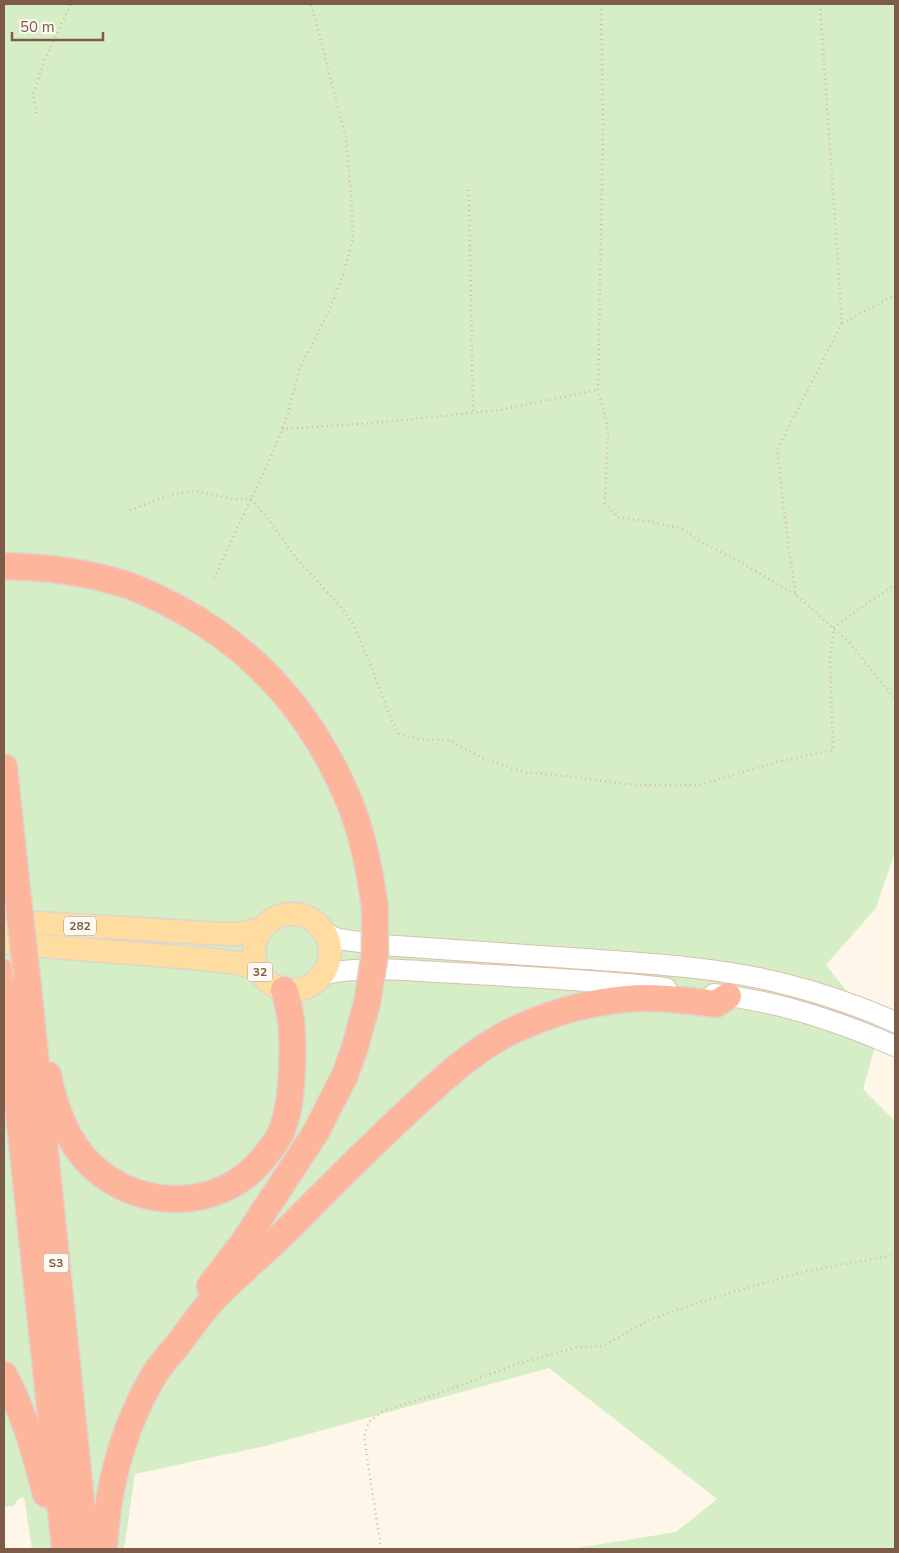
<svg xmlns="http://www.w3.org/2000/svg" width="899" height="1553" font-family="'Nunito Sans',sans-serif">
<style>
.green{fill:#d6eec5}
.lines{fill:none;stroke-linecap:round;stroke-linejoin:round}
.secondary-casing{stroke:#d8c0ac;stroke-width:22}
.primary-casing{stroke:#ddd5d0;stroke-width:25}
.motorway-casing{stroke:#ddd5d0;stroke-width:29}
.path{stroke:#dcb8a0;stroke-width:2.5;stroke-dasharray:1 4;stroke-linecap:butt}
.secondary{stroke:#fff;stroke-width:20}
.primary{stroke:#ffdc9f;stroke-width:22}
.motorway{stroke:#fdb69c;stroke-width:26}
.motorway-bridge-casing{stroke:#ddd5d0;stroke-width:29;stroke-linecap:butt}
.motorway-bridge{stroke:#fdb69c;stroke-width:26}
.labels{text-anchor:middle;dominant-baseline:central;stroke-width:4.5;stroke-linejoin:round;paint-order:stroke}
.shield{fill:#fffaf1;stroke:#a38b7b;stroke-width:1}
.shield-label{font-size:12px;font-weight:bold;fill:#7c5c49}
</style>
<rect width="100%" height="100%" fill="#fef6e9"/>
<polygon class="green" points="4,4 895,4 895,852 876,908 826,965 879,1032 863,1089 895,1121 895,1549 571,1549 676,1532 717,1499 549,1368 265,1446 135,1474 124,1549 32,1549 24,1497 19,1499 13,1506 4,1507"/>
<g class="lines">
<defs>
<g id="secondary">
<path d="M325 933 338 939 382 945C445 949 508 954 571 958 640 963 710 966 777 982 818 992 857 1005 895 1022"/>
<path d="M324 974C367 965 413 971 457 973 526 977 596 980 666 988"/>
<path d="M714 994C778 1001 837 1021 895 1046"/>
</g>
<g id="primary">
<circle cx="292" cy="952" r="38"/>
<polyline points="4,921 223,934 237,934 262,929"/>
<polyline points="4,943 205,959 239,963 257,969"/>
</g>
<g id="motorway">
<path d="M4 566C45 567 88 572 127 585 145 591 162 600 179 609 259 652 314 717 349 801 363 834 370 872 375 908"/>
<polyline points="4,767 17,890"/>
<polyline points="4,973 65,1549"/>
<polyline points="27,977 86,1549"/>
<path d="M48 1075C54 1107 68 1144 92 1166 140 1211 219 1211 262 1160 268 1152 275 1144 280 1135 289 1114 291 1092 292 1068 293 1042 293 1015 284 990"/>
<polyline points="210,1286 243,1243 316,1132 345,1075 355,1047 367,1003"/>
<path d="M4 1375C24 1412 35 1453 46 1494"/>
<path d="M104 1549C107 1487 123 1428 154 1375 161 1364 168 1356 176 1347 187 1333 197 1318 209 1304 234 1277 264 1253 290 1227 332 1185 374 1142 418 1102 449 1073 484 1042 523 1026 555 1012 591 1002 627 999 656 996 687 1001 716 1004L728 996"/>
</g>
</defs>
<use href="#secondary" class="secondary-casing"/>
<use href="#primary" class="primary-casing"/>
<use href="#motorway" class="motorway-casing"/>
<g class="path">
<polyline points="601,4 603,130 598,390 604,410 608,430 605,503 617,517 653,522 683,529 699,541 735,559 796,595"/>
<polyline points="820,4 842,323 777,450 788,543 796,595 849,642 895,699"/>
<polyline points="36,113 33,95 45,59 71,4"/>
<polyline points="469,190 473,413"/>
<polyline points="842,323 895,295"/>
<polyline points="282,429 372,423 500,410 598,390"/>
<polyline points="130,510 171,495 194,491 234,499 251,499 270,521 295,557 341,607 354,626 369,661 390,716 399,734 418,739 449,740 484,759 524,772 565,776 634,785 699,785 777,762 833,750 830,658 834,627 895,584"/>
<polyline points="214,578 273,452 288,414 299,370 329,311 342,278 353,238 351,195 346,138 311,4"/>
<polyline points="381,1549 364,1436 369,1422 382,1411 437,1394 517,1364 578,1347 603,1346 651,1319 703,1301 806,1271 895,1255"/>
</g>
<use href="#secondary" class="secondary"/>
<use href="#primary" class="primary"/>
<use href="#motorway" class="motorway"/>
<defs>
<g id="motorway-bridge">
<polyline points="17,890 27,977"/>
<polyline points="367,1003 375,953 375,908"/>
</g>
</defs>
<use href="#motorway-bridge" class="motorway-bridge-casing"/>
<use href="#motorway-bridge" class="motorway-bridge"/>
</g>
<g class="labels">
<g class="shield">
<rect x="64" y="916.5" width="32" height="19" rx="4"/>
<rect x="247.5" y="962.5" width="25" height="19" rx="4"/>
<rect x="43.5" y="1253.5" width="25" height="19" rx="4"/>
</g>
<g class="shield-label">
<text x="80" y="926">282</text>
<text x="260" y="972">32</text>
<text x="56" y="1263">S3</text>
</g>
</g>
<rect width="899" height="1553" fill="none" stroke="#7c5c49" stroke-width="10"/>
<path d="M12 32v8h91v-8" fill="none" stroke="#7c5c49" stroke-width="2.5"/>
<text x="20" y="32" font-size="15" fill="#7c5c49" stroke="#fffaf1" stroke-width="4" paint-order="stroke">50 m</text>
</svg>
